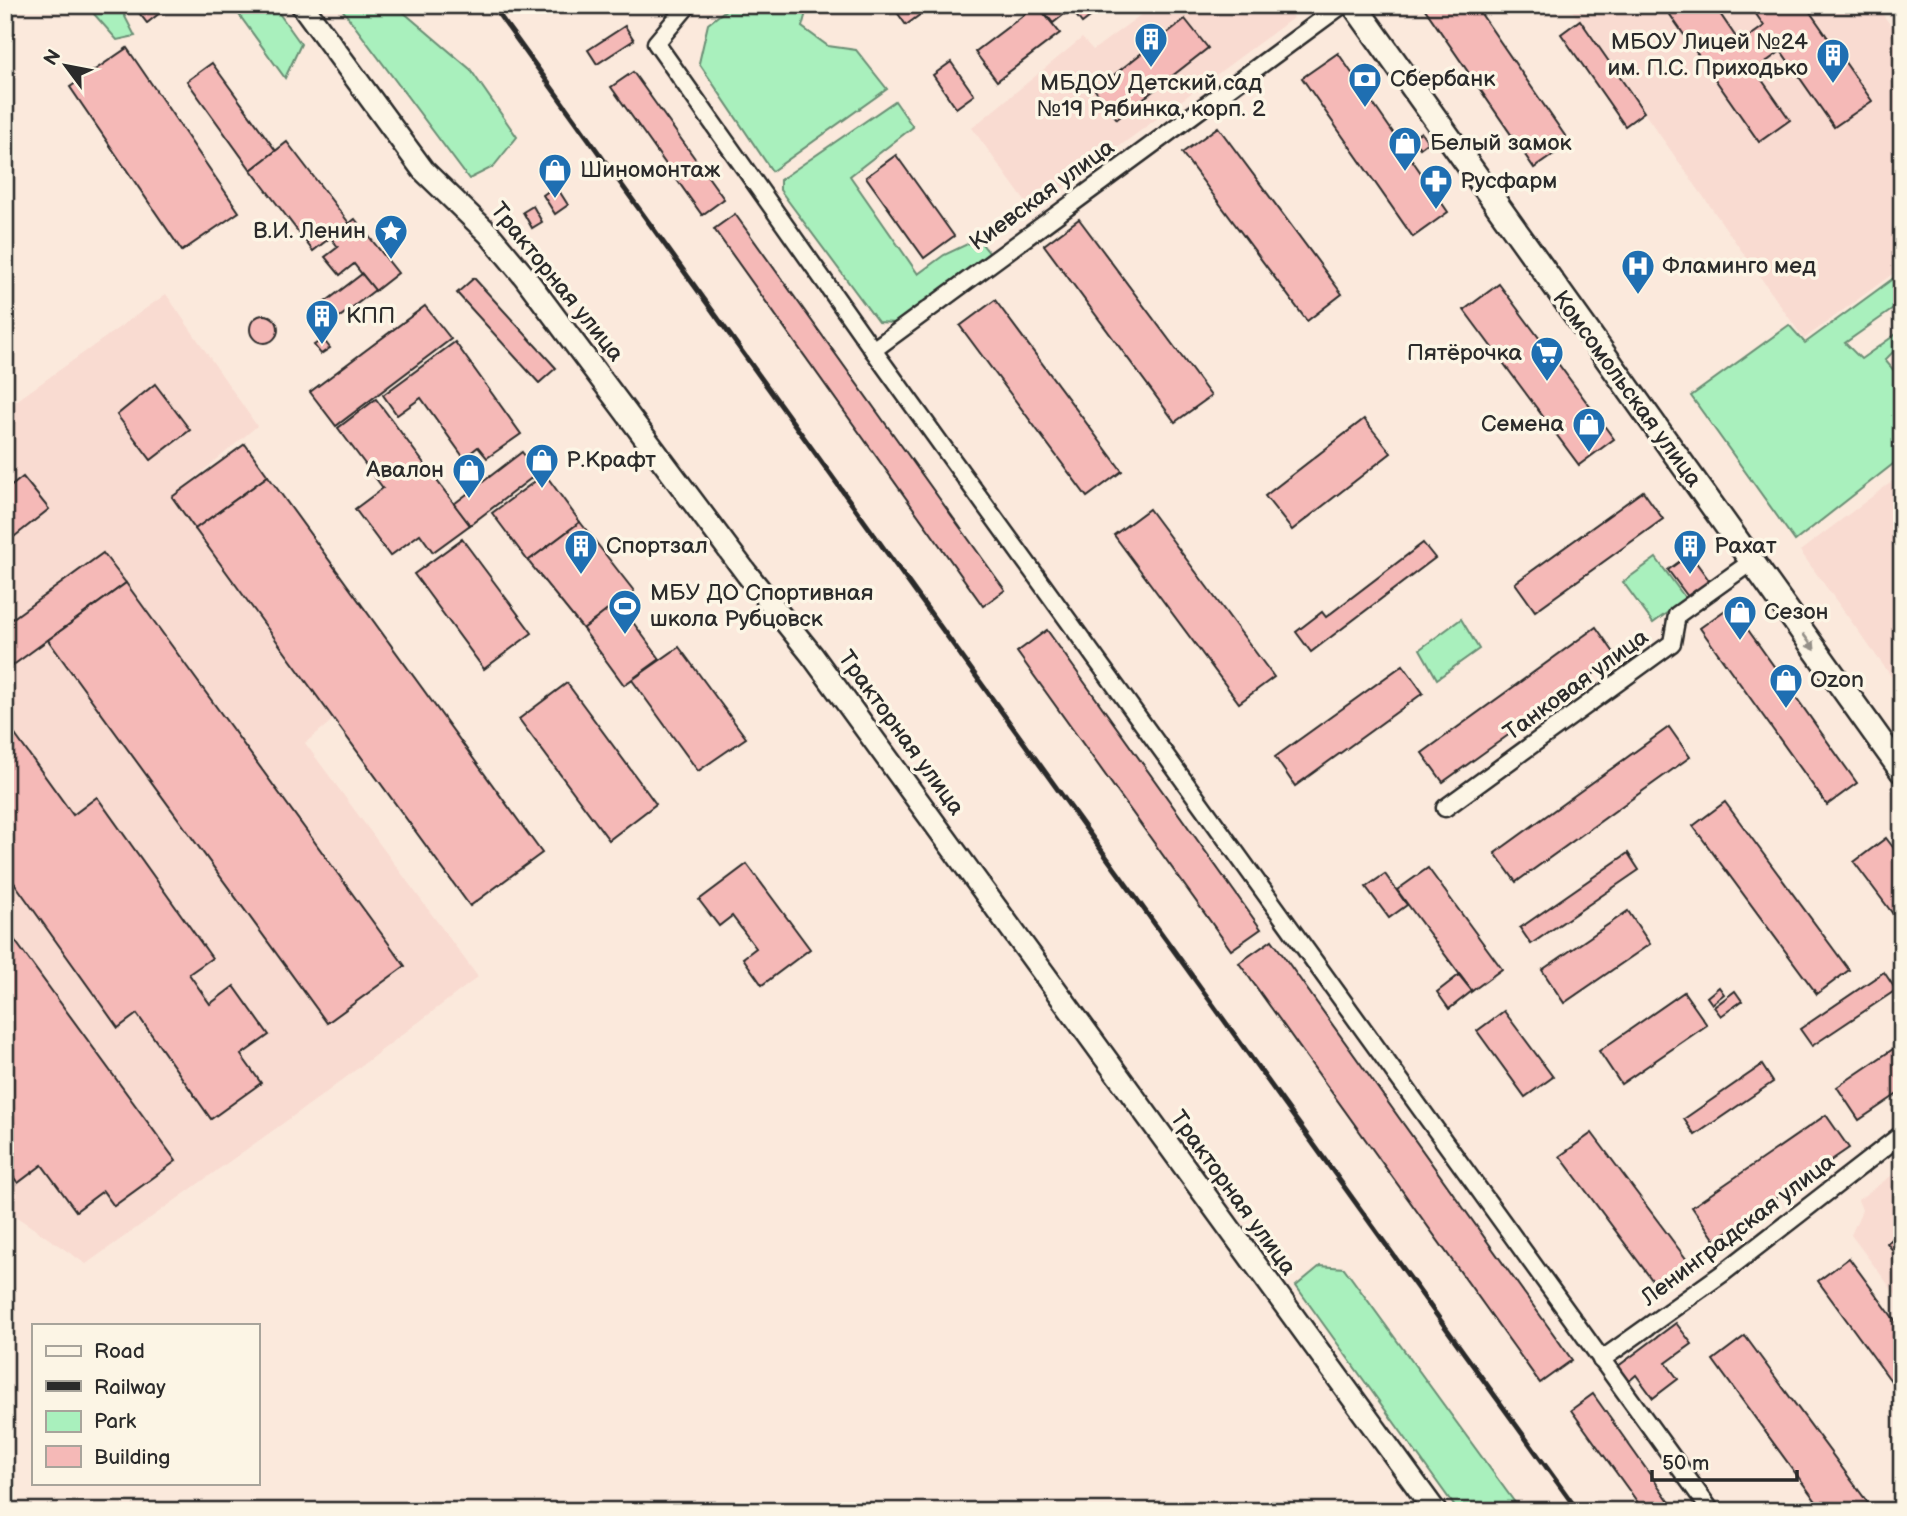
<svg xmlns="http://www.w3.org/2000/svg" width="1907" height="1516" font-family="'Balsamiq Sans',sans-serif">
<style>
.built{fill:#f9dbd1}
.green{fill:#a9f0bd;stroke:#6a8e74;stroke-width:2}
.building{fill:#f5b9b7;stroke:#2b2b2b;stroke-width:2}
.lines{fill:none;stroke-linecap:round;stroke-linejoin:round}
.minor-casing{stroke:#2b2b2b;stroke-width:21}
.tertiary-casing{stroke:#2b2b2b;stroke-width:26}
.secondary-casing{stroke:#2b2b2b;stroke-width:28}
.minor{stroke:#fcf5e5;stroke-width:16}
.tertiary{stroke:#fcf5e5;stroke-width:21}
.secondary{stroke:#fcf5e5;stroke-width:23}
.rail{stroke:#2b2b2b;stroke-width:5}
.oneway{fill:#949088}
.labels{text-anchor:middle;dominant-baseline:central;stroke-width:7;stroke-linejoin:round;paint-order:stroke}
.poi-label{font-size:23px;fill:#2b2b2b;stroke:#fcf5e5;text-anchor:start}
.street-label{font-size:23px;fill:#2b2b2b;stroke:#fcf5e5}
</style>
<rect width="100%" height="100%" fill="#fbe9dc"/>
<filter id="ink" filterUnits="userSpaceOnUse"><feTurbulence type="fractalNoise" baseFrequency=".0143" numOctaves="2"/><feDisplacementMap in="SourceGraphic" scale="14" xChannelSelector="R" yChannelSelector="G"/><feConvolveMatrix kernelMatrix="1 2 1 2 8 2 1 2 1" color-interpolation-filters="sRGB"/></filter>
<g filter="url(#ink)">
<g class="built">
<polygon points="1154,5 1284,5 1293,18 1032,211 972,128 1082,38 1093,50"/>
<polygon points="1568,5 1876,5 1902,41 1902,267 1804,339"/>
<polygon points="166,294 257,426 172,497 334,719 305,743 478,977 324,1094 86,1264 5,1209 5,409"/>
<polygon points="1902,474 1902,691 1800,551"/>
<polygon points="1902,1168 1902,1303 1851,1235 1862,1210 1858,1200"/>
</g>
<g class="green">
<polygon points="86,5 119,5 135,36 117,40"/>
<polygon points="232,5 273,5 301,44 285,78"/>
<polygon points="339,5 395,5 470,69 517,137 493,167 469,179"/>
<polygon points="732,5 808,5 802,27 828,46 856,50 887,89 772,171 699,63 708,24"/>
<polygon points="895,101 913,127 850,176 918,274 944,255 978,239 990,254 896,323 878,322 780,190 780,180"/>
<polygon points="1902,272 1902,309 1896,307 1845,343 1861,359 1902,330 1902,343 1885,360 1902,380 1902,457 1795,541 1691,396 1789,325 1805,343"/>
<polygon points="1656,558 1686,599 1653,623 1623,582"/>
<polygon points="1461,619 1479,649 1437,679 1420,649"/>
<polygon points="1320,1266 1344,1268 1521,1511 1458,1511 1296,1286"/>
</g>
<g class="building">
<polygon points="133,5 170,5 147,23"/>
<polygon points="892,5 915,5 921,14 906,25"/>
<polygon points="1037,5 1060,33 997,81 975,52"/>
<polygon points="1039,5 1094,5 1098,11 1082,23 1071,9 1053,23"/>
<polygon points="1307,5 1323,5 1325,7 1314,15"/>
<polygon points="1429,5 1475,5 1570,143 1534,168 1425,9"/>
<polygon points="1672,5 1714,5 1740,43 1764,26 1750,5 1805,5 1872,101 1834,127 1781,51 1755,70 1790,120 1759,142 1666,9"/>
<polygon points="1185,19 1208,48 1117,119 1095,90"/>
<polygon points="1580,20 1644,112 1625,126 1561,34"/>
<polygon points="625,26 634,40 597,64 588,50"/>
<polygon points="127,48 239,212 182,251 70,87"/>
<polygon points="1338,53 1448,212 1413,237 1302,78"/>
<polygon points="951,62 974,95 956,108 933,75"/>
<polygon points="212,63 276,151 251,170 187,81"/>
<polygon points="633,72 724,199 702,215 611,87"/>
<polygon points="1218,127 1342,294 1307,321 1182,153"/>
<polygon points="1421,132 1428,142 1420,148 1412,138"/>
<polygon points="287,142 349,223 313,251 251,170"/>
<polygon points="896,155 954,236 924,258 866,177"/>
<polygon points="556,186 568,205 555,214 543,195"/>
<polygon points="533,206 542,222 532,228 523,212"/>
<polygon points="735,214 1005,590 983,606 714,229"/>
<polygon points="355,219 398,273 375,291 354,264 340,275 325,257 338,247 331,238"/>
<polygon points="1079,219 1211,396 1175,422 1044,245"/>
<polygon points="362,274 375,290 337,319 324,303"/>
<polygon points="474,278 556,368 539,383 457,293"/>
<polygon points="1499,284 1614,439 1579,465 1464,310"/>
<polygon points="995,300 1122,471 1087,497 960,326"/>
<polygon points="425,306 451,339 336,426 310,392"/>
<circle cx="264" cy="329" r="14"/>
<polygon points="323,339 330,348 321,354 314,345"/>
<polygon points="455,342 521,434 487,458 478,447 464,458 421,398 397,415 383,395"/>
<polygon points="155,384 190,430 151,460 117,415"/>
<polygon points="376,399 470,525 433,552 420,534 390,556 355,509 383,488 338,428"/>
<polygon points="1364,419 1391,453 1292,530 1265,496"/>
<polygon points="245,444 268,476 195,529 172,497"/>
<polygon points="522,452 538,473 470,525 454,504"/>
<polygon points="545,474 580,522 528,561 492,513"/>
<polygon points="268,476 542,853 470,906 195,529"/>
<polygon points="23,477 49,509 5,544 5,491"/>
<polygon points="1643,491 1663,519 1535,611 1515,583"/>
<polygon points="1149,509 1274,677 1239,703 1114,535"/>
<polygon points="580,522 634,591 583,629 528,561"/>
<polygon points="462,539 532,633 484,669 414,574"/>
<polygon points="1423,543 1435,558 1311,652 1296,632 1322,612 1326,617"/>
<polygon points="103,553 126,583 5,671 5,624"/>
<polygon points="1690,554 1711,583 1689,598 1668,570"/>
<polygon points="126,583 405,966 327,1023 48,640"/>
<polygon points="618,602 660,659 624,685 583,629"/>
<polygon points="1731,606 1857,783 1827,805 1700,628"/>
<polygon points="1596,627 1617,657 1443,782 1422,753"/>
<polygon points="1047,630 1261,929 1231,950 1017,652"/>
<polygon points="679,647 746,738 698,771 632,680"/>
<polygon points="1403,665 1423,693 1295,786 1275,757"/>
<polygon points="567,683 656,804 609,840 519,719"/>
<polygon points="5,721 73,815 97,797 212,958 189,974 210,1004 234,986 269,1035 241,1055 261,1083 211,1119 137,1014 118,1028 5,870"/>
<polygon points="1669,727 1690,757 1516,882 1495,853"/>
<polygon points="1725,802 1849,970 1817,994 1693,826"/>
<polygon points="1886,838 1902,859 1902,926 1854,862"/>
<polygon points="1628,853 1639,870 1531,944 1520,928"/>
<polygon points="747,864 810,949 762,985 743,958 756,948 732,916 719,926 699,900"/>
<polygon points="1428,868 1502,969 1472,991 1397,890"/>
<polygon points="1385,874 1407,905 1389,918 1366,887"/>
<polygon points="1628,911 1650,944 1564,1003 1542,970"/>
<polygon points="5,927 176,1161 114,1206 103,1191 76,1211 42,1165 18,1183 5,1166"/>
<polygon points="1272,940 1572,1360 1540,1383 1239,963"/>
<polygon points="1884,972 1896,990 1812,1046 1800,1029"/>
<polygon points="1459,975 1472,991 1449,1009 1437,992"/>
<polygon points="1719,987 1724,994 1712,1004 1707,997"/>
<polygon points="1735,991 1742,1001 1721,1016 1714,1007"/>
<polygon points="1684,992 1707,1025 1621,1084 1599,1051"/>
<polygon points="1504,1011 1553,1077 1525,1097 1477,1031"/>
<polygon points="1902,1043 1902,1091 1859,1120 1837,1087"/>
<polygon points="1762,1065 1773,1082 1695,1135 1684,1119"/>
<polygon points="1826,1115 1849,1148 1715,1240 1692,1207"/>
<polygon points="1592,1133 1690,1264 1658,1288 1560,1156"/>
<polygon points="1902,1232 1902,1263 1887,1243"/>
<polygon points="1849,1258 1902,1330 1902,1396 1818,1281"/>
<polygon points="1676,1323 1692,1344 1666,1363 1678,1379 1653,1398 1636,1375 1628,1382 1617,1367"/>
<polygon points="1745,1336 1868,1503 1857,1511 1823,1511 1713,1360"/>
<polygon points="1593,1394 1676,1511 1644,1511 1571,1410"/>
</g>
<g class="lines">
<defs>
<g id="minor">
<polyline points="688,5 656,43 873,350 1711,1511"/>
<polyline points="873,350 1342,5"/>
<polyline points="1445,808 1672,643 1677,615 1751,562"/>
<polyline points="1601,1360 1723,1273 1902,1134"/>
</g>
<polyline id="tertiary" points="302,5 423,170 489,234 524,276 747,574 812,655 1435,1511"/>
<polyline id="secondary" points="1354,5 1902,771"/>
</defs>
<use href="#minor" class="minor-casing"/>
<use href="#tertiary" class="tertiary-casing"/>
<use href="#secondary" class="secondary-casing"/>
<use href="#minor" class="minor"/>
<use href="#tertiary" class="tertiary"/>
<use href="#secondary" class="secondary"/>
<polyline class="rail" points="492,5 1578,1511"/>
</g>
<defs><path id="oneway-solid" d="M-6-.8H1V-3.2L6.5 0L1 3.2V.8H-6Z" transform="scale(1.75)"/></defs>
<use class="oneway" href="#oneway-solid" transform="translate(1809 642) rotate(54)"/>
</g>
<defs>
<symbol id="building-pin" viewBox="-11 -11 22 30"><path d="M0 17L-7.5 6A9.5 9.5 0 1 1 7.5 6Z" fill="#1f6fb2" stroke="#fcf5e5"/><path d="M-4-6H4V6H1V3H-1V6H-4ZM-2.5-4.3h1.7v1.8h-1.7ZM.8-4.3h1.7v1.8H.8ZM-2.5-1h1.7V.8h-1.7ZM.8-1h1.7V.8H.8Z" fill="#fff"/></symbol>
<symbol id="bank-pin" viewBox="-11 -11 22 30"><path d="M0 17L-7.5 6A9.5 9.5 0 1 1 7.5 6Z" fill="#1f6fb2" stroke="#fcf5e5"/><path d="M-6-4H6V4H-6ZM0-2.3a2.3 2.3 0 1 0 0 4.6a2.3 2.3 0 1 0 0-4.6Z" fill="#fff"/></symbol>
<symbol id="shop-pin" viewBox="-11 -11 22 30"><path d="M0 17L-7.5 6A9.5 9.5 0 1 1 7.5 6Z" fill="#1f6fb2" stroke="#fcf5e5"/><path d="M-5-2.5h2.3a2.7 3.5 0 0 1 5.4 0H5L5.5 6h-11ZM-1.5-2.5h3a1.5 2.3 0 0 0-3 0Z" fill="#fff"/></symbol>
<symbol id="pharmacy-pin" viewBox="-11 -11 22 30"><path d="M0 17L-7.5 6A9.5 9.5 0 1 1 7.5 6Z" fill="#1f6fb2" stroke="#fcf5e5"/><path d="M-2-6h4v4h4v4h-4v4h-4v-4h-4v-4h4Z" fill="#fff"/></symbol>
<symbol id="sight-pin" viewBox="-11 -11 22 30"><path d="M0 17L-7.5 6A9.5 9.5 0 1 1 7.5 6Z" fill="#1f6fb2" stroke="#fcf5e5"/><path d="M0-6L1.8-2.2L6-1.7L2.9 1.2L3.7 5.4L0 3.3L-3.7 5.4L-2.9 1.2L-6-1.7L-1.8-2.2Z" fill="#fff"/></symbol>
<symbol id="hospital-pin" viewBox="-11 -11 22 30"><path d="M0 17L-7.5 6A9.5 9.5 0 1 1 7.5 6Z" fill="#1f6fb2" stroke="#fcf5e5"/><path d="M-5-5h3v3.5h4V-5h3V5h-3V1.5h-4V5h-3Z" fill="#fff"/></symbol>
<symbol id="supermarket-pin" viewBox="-11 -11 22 30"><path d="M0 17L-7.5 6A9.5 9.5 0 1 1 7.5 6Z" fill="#1f6fb2" stroke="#fcf5e5"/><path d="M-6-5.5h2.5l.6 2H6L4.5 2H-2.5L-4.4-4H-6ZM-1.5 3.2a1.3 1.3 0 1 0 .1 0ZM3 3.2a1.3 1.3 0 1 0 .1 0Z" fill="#fff"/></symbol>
<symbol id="stadium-pin" viewBox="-11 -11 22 30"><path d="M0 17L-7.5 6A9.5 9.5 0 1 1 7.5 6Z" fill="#1f6fb2" stroke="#fcf5e5"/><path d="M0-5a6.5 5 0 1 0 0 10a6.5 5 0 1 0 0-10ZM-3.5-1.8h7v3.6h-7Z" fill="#fff"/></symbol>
</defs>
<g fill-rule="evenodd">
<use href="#building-pin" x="1132" y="20" width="38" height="52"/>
<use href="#building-pin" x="1814" y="36" width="38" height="52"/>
<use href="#bank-pin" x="1346" y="60" width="38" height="52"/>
<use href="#shop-pin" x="1386" y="124" width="38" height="52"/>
<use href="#shop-pin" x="536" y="151" width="38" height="52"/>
<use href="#pharmacy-pin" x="1417" y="162" width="38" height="52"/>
<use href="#sight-pin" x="372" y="212" width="38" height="52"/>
<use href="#hospital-pin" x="1619" y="247" width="38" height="52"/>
<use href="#building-pin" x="303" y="297" width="38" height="52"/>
<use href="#supermarket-pin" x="1528" y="334" width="38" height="52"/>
<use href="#shop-pin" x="1570" y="405" width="38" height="52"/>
<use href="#shop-pin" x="523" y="441" width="38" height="52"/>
<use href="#shop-pin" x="450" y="451" width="38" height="52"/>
<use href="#building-pin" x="562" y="527" width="38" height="52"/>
<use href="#building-pin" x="1671" y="527" width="38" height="52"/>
<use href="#stadium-pin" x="606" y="587" width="38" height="52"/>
<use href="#shop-pin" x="1721" y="593" width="38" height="52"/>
<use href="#shop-pin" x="1767" y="661" width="38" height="52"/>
</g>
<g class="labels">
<g class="poi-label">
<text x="1808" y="42" text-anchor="end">МБОУ Лицей №24<tspan x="1808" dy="26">им. П.С. Приходько</tspan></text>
<text x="1390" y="79">Сбербанк</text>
<text x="1151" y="83" text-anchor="middle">МБДОУ Детский сад<tspan x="1151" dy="26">№19 Рябинка, корп. 2</tspan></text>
<text x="1430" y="143">Белый замок</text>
<text x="580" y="170">Шиномонтаж</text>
<text x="1460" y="181">Русфарм</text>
<text x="366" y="231" text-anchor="end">В.И. Ленин</text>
<text x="1662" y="266">Фламинго мед</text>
<text x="346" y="316">КПП</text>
<text x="1522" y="353" text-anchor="end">Пятёрочка</text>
<text x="1564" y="424" text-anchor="end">Семена</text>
<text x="566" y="460">Р.Крафт</text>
<text x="444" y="470" text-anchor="end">Авалон</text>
<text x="606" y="546">Спортзал</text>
<text x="1714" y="546">Рахат</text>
<text x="650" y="593">МБУ ДО Спортивная<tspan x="650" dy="26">школа Рубцовск</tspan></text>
<text x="1764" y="612">Сезон</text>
<text x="1810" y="680">Ozon</text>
</g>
<g class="street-label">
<text transform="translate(1042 195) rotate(-36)">Киевская улица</text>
<text transform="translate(557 282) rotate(51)">Тракторная улица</text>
<text transform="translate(1627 389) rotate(54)">Комсомольская улица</text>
<text transform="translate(1576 685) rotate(-36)">Танковая улица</text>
<text transform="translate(901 733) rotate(54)">Тракторная улица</text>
<text transform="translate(1233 1193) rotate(54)">Тракторная улица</text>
<text transform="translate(1738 1230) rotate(-37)">Ленинградская улица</text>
</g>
</g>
<rect width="1907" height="1516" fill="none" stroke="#fcf5e5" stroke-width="28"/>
<rect x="14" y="14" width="1879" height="1488" fill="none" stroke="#2b2b2b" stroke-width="2.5" filter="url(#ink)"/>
<rect x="32" y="1324" width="228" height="161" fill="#fcf5e5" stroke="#a8a49b" stroke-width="2"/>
<rect x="46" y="1346" width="35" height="10" fill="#fcf5e5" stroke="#a8a49b" stroke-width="2"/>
<text x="94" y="1358" font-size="21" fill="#2b2b2b">Road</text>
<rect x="46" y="1381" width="35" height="10" fill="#2b2b2b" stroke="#a8a49b" stroke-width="2"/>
<text x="94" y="1394" font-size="21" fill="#2b2b2b">Railway</text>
<rect x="46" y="1411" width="35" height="21" fill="#a9f0bd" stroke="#a8a49b" stroke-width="2"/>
<text x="94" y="1428" font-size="21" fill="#2b2b2b">Park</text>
<rect x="46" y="1446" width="35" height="21" fill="#f5b9b7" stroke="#a8a49b" stroke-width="2"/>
<text x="94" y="1464" font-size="21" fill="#2b2b2b">Building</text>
<g transform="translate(66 66) rotate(302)" stroke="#fcf5e5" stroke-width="5" paint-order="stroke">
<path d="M0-5L12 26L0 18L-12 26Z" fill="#2b2b2b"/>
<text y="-10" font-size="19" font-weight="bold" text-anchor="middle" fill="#2b2b2b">N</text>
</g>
<path d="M1652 1470v10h145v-10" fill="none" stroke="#2b2b2b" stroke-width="3.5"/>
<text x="1662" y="1470" font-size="21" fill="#2b2b2b" stroke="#fcf5e5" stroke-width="5" paint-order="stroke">50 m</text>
</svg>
